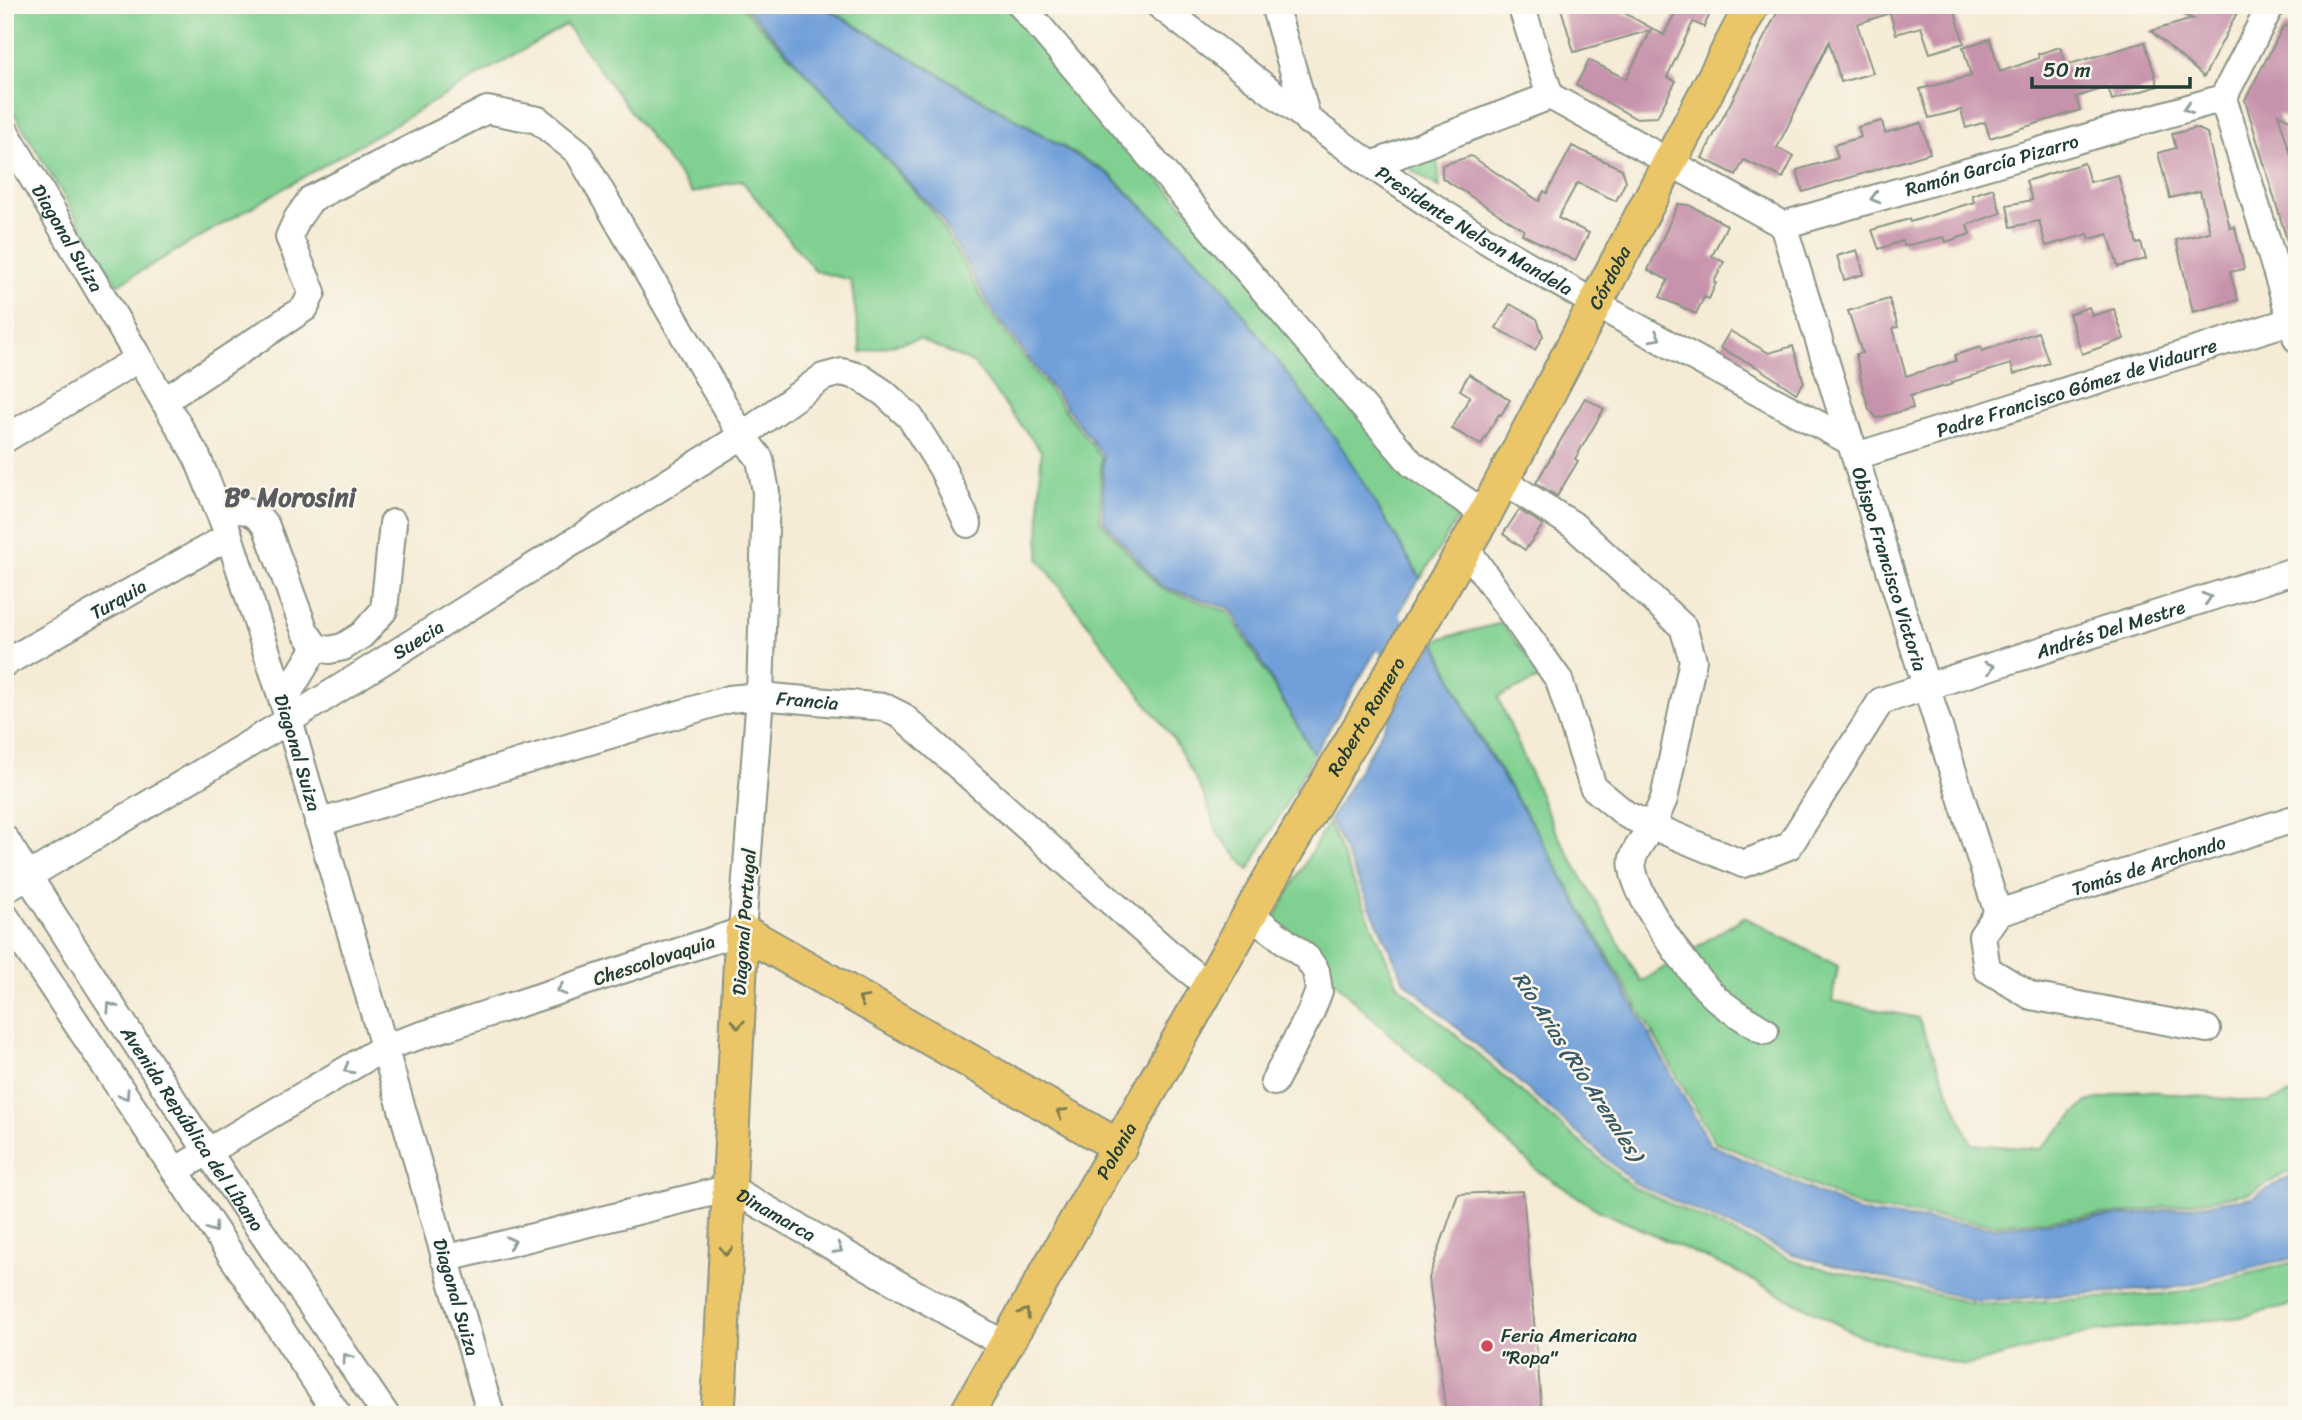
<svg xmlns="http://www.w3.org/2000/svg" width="2302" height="1420" font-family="Sriracha,sans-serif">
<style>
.green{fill:#7fd091;stroke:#4f8662;stroke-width:2}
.water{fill:#709fd9;stroke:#486e86;stroke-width:2}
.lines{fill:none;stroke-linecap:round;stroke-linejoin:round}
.river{stroke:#709fd9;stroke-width:38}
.building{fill:#c793ac}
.minor-casing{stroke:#8a9485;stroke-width:30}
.major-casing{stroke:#8a9485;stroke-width:37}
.minor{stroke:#fff;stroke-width:26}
.major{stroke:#ebc669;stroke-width:33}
.oneway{stroke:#8f9e9a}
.oneway2{stroke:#7b7b4c}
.poi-dot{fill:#d1495b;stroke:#fbf7ec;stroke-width:2.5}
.labels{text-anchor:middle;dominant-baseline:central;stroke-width:5;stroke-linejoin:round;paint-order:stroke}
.street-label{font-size:19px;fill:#1f3d34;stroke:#fbf7ec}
.poi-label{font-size:19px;fill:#1f3d34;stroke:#fbf7ec;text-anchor:start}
.water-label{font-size:21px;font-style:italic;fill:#375a66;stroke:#fbf7ec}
.district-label{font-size:26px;font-weight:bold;fill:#5a5b5e;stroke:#fbf7ec}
</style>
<rect width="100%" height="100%" fill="#fbf7ec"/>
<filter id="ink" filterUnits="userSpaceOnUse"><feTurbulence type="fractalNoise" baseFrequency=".0143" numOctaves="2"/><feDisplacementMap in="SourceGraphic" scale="14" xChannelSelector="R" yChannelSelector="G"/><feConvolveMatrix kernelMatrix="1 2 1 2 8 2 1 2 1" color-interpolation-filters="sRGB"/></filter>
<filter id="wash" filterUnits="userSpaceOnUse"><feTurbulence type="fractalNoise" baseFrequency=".00686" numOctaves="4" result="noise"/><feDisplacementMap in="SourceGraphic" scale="28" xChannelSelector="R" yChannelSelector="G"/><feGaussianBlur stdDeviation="1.57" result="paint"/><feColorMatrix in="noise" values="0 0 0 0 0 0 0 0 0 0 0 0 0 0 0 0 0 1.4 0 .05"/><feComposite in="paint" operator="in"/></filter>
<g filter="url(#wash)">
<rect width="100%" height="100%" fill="#f5ebd6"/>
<g class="green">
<polygon points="5,5 740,5 865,135 937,217 991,314 1101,457 1100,521 1160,588 1229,612 1314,754 1249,870 1218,834 1203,793 1174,740 1039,559 1041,451 973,363 919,339 861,352 851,280 815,271 741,180 692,193 566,25 117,285 5,98"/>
<polygon points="822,5 1007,5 1111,128 1465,506 1421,578 1342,448 1218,280 1110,174"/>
<polygon points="1437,151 1440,188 1411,170 1411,160"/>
<polygon points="1502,623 1543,677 1498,697 1554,828 1641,982 1744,917 1838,966 1832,1001 1918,1018 1971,1144 2040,1149 2087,1102 2138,1090 2267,1103 2297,1091 2297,1167 2250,1193 2129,1213 1995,1224 1862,1208 1714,1141 1538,833 1478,734 1435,640"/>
<polygon points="1328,822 1398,985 1631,1186 1797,1262 1979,1305 2178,1293 2297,1261 2297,1303 2242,1317 2093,1332 1965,1366 1860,1336 1735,1271 1598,1210 1538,1171 1355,1002 1274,919"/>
</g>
<g class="water">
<polygon points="744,5 820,5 1109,175 1218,280 1342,448 1420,578 1314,754 1231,609 1161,586 1103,520 1103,455 994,313 940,216"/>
<polygon points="1435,641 1476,734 1537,832 1710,1144 1861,1213 1994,1227 2133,1215 2253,1197 2297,1172 2297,1257 2174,1288 1977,1301 1797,1256 1634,1183 1404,981 1330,819"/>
</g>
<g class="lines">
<polyline class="river" points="1368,586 1377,614 1431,697 1424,721"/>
</g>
<g id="blocks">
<g class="building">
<polygon points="1560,5 1610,5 1664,35 1675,13 1658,5 1714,5 1704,27 1693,22 1667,77 1676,81 1657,117 1635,118 1576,85 1589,60 1626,79 1651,30 1574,52"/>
<polygon points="1781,5 1953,5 1964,43 1930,53 1921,27 1896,34 1890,13 1857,24 1873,73 1841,82 1829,42 1777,148 1794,156 1783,178 1744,160 1736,175 1702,158"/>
<polygon points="2164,5 2241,5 2204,77 2151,31 2193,19"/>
<polygon points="2297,23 2297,124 2278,114 2297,174 2297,256 2292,257 2245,100 2283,27"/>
<polygon points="1990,39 2000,72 2039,58 2038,54 2060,47 2066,65 2145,42 2158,86 2112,100 2108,87 2076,97 2080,110 1990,138 1985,122 1966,128 1961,110 1929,118 1920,89 1971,76 1963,47"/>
<polygon points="1882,121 1885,133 1921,123 1930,153 1803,192 1797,170 1838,158 1834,145 1861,137 1858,127"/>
<polygon points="2196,128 2207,133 2230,228 2235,227 2244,269 2230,272 2238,300 2193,312 2176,240 2210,232 2200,191 2170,198 2158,153 2176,148 2172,134"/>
<polygon points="1572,146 1622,169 1626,181 1616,201 1578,183 1576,185 1558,218 1589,233 1575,261 1522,234 1524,230 1442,178 1442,165 1471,156 1539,201 1544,191 1547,193"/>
<polygon points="2084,163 2090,182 2118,175 2137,244 2141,243 2146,259 2118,267 2108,234 2090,239 2088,234 2046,246 2039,221 2011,227 2007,205 2032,200 2026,181"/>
<polygon points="1993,188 2001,213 1967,225 1970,234 1946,242 1944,237 1904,246 1902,241 1879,249 1872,230 1909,219 1910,222 1974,202 1972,195"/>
<polygon points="1678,204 1689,205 1727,225 1712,256 1724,262 1714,282 1716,283 1709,299 1704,297 1696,314 1660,297 1668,280 1648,270"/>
<polygon points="1857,250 1864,274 1844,280 1837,256"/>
<polygon points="1889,299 1898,327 1893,328 1906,376 1956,361 1955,355 1981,347 1982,351 2038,332 2049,363 2014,374 2011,364 1952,382 1953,384 1910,396 1913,408 1877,418 1869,409 1863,389 1856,354 1862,353 1848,311"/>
<polygon points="1510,304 1537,319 1543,336 1535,350 1496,328"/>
<polygon points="2089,307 2092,316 2114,309 2124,339 2082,354 2069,314"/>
<polygon points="1730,331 1769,353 1793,346 1804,382 1796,393 1757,367 1720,348"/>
<polygon points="1469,374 1510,400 1501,415 1499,414 1481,445 1452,429 1470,396 1460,390"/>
<polygon points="1585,398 1604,409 1575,459 1578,461 1557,496 1536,483"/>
<polygon points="1519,510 1543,525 1525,550 1503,534"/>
<polygon points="1523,1191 1542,1415 1446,1415 1429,1278 1458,1194"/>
</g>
</g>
</g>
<g filter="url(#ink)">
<use href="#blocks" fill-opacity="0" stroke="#8a9485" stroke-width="2"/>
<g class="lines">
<defs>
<g id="minor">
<polyline points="1021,5 1412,464 1485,514"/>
<path id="s1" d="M1159 5C1263 86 1368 168 1481 237 1601 310 1727 375 1851 442"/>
<polyline points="1274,5 1308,121"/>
<path id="s2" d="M1521 5 1550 96 1783 225 2223 98 2271 5"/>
<polyline points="2223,98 2297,339"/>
<path id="s3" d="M5 131 197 457 229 536 289 720 491 1415"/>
<polyline points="1372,165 1550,96"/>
<path id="s4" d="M1783 225C1855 454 1924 684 1998 913"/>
<polyline points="164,401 305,308 312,292 289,237 297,219 311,199 487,110 538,120 578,152 742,436 760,459 766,492 760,696 742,931 385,1047 175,1171"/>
<polyline points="5,439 138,359"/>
<path id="s5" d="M1856 456 2297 319"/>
<path id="s6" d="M1503 481 1573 525 1683 627 1693 660 1664 799 1652 826 1743 864 1789 846 1881 701 2297 570"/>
<path d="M219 510C241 510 252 507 266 526L305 631 316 647 329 650 343 647 362 635 384 610 393 523"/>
<path d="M1466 548 1559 680 1593 787 1627 815 1652 826C1646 835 1636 848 1633 858 1625 887 1694 979 1716 998 1730 1011 1749 1021 1765 1031"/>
<path id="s7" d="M5 663 229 536"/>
<polyline points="283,702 316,647"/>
<path id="s8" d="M318 823 729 699 760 696 884 707 902 716 1181 964 1210 987"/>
<path id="s9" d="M5 839C127 1034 256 1225 386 1415"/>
<path id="s10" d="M5 890 289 720 742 436 823 377 842 372 860 377 884 393 910 417 942 468 968 524"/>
<path id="s11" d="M1998 913 2297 818"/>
<polyline points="1998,913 1982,936 1987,969 2031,996 2207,1029"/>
<polyline points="1250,914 1307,958 1316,971 1319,991 1310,1014 1274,1082"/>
<polyline points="5,916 338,1415"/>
<path id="s12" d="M444 1259 730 1188 1007 1346"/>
</g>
<g id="major">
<polyline points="718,1415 742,931 1120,1147"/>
<path id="s13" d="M966 1415 1267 884 1485 514 1752 5"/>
</g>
</defs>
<use href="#minor" class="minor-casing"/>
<use href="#major" class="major-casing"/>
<use href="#minor" class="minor"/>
<use href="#major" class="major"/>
</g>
<defs><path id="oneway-chevron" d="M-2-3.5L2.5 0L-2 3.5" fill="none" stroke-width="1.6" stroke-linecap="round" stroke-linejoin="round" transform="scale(1.75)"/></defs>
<g class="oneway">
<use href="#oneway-chevron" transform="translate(2188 108) rotate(164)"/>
<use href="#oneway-chevron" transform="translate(1875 198) rotate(164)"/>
<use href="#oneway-chevron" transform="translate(1656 337) rotate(28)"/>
<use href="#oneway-chevron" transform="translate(2207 598) rotate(-17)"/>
<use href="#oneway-chevron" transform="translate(1990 667) rotate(-17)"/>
<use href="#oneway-chevron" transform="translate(561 990) rotate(162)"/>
<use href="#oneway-chevron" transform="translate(111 1007) rotate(-123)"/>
<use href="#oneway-chevron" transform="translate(348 1069) rotate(150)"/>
<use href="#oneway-chevron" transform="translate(125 1095) rotate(56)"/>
<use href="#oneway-chevron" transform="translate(213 1228) rotate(56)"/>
<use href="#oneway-chevron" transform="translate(511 1242) rotate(-14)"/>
<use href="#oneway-chevron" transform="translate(838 1249) rotate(30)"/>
<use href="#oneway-chevron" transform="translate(347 1358) rotate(-124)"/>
</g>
<g class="oneway2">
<use href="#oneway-chevron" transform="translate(863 1000) rotate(-150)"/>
<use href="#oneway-chevron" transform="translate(738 1024) rotate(93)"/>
<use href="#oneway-chevron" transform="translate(1061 1113) rotate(-150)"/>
<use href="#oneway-chevron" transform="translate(726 1251) rotate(93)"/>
<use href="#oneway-chevron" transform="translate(1025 1313) rotate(-60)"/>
</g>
</g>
<circle class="poi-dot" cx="1487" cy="1346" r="7"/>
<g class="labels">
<g class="street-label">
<text stroke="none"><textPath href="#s2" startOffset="579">Ramón García Pizarro</textPath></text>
<text stroke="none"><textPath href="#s1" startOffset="388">Presidente Nelson Mandela</textPath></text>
<text stroke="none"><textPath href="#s3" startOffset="124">Diagonal Suiza</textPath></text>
<text stroke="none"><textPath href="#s13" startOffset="1307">Córdoba</textPath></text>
<text stroke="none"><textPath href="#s5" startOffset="231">Padre Francisco Gómez de Vidaurre</textPath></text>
<text stroke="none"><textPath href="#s4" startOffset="360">Obispo Francisco Victoria</textPath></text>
<text stroke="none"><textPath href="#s7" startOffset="130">Turquia</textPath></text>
<text stroke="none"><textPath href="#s6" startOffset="999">Andrés Del Mestre</textPath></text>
<text stroke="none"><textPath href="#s10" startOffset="483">Suecia</textPath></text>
<text stroke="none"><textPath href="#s8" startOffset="508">Francia</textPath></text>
<text stroke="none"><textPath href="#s13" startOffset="805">Roberto Romero</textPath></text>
<text stroke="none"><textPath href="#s3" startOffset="691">Diagonal Suiza</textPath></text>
<text stroke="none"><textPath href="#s11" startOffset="158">Tomás de Archondo</textPath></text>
<text transform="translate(744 922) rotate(-86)">Diagonal Portugal</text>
<text transform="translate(654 960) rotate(-18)">Chescolovaquia</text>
<text stroke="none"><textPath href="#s9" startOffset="345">Avenida República del Líbano</textPath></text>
<text stroke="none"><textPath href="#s13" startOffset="304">Polonia</textPath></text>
<text stroke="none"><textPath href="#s12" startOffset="348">Dinamarca</textPath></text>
<text stroke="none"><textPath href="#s3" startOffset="1258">Diagonal Suiza</textPath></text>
</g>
<g class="poi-label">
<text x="1501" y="1335">Feria Americana<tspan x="1501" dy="22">"Ropa"</tspan></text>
</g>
<g class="water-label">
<text transform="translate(1578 1066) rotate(57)">Río Arias (Río Arenales)</text>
</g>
<g class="district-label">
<text x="290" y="497">Bº Morosini</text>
</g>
</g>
<rect width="2302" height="1420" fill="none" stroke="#fbf7ec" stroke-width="28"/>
<path d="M2032 77v10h158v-10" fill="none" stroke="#1f3d34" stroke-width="3.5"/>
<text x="2043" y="77" font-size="21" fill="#1f3d34" stroke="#fbf7ec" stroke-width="5" paint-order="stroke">50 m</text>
</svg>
